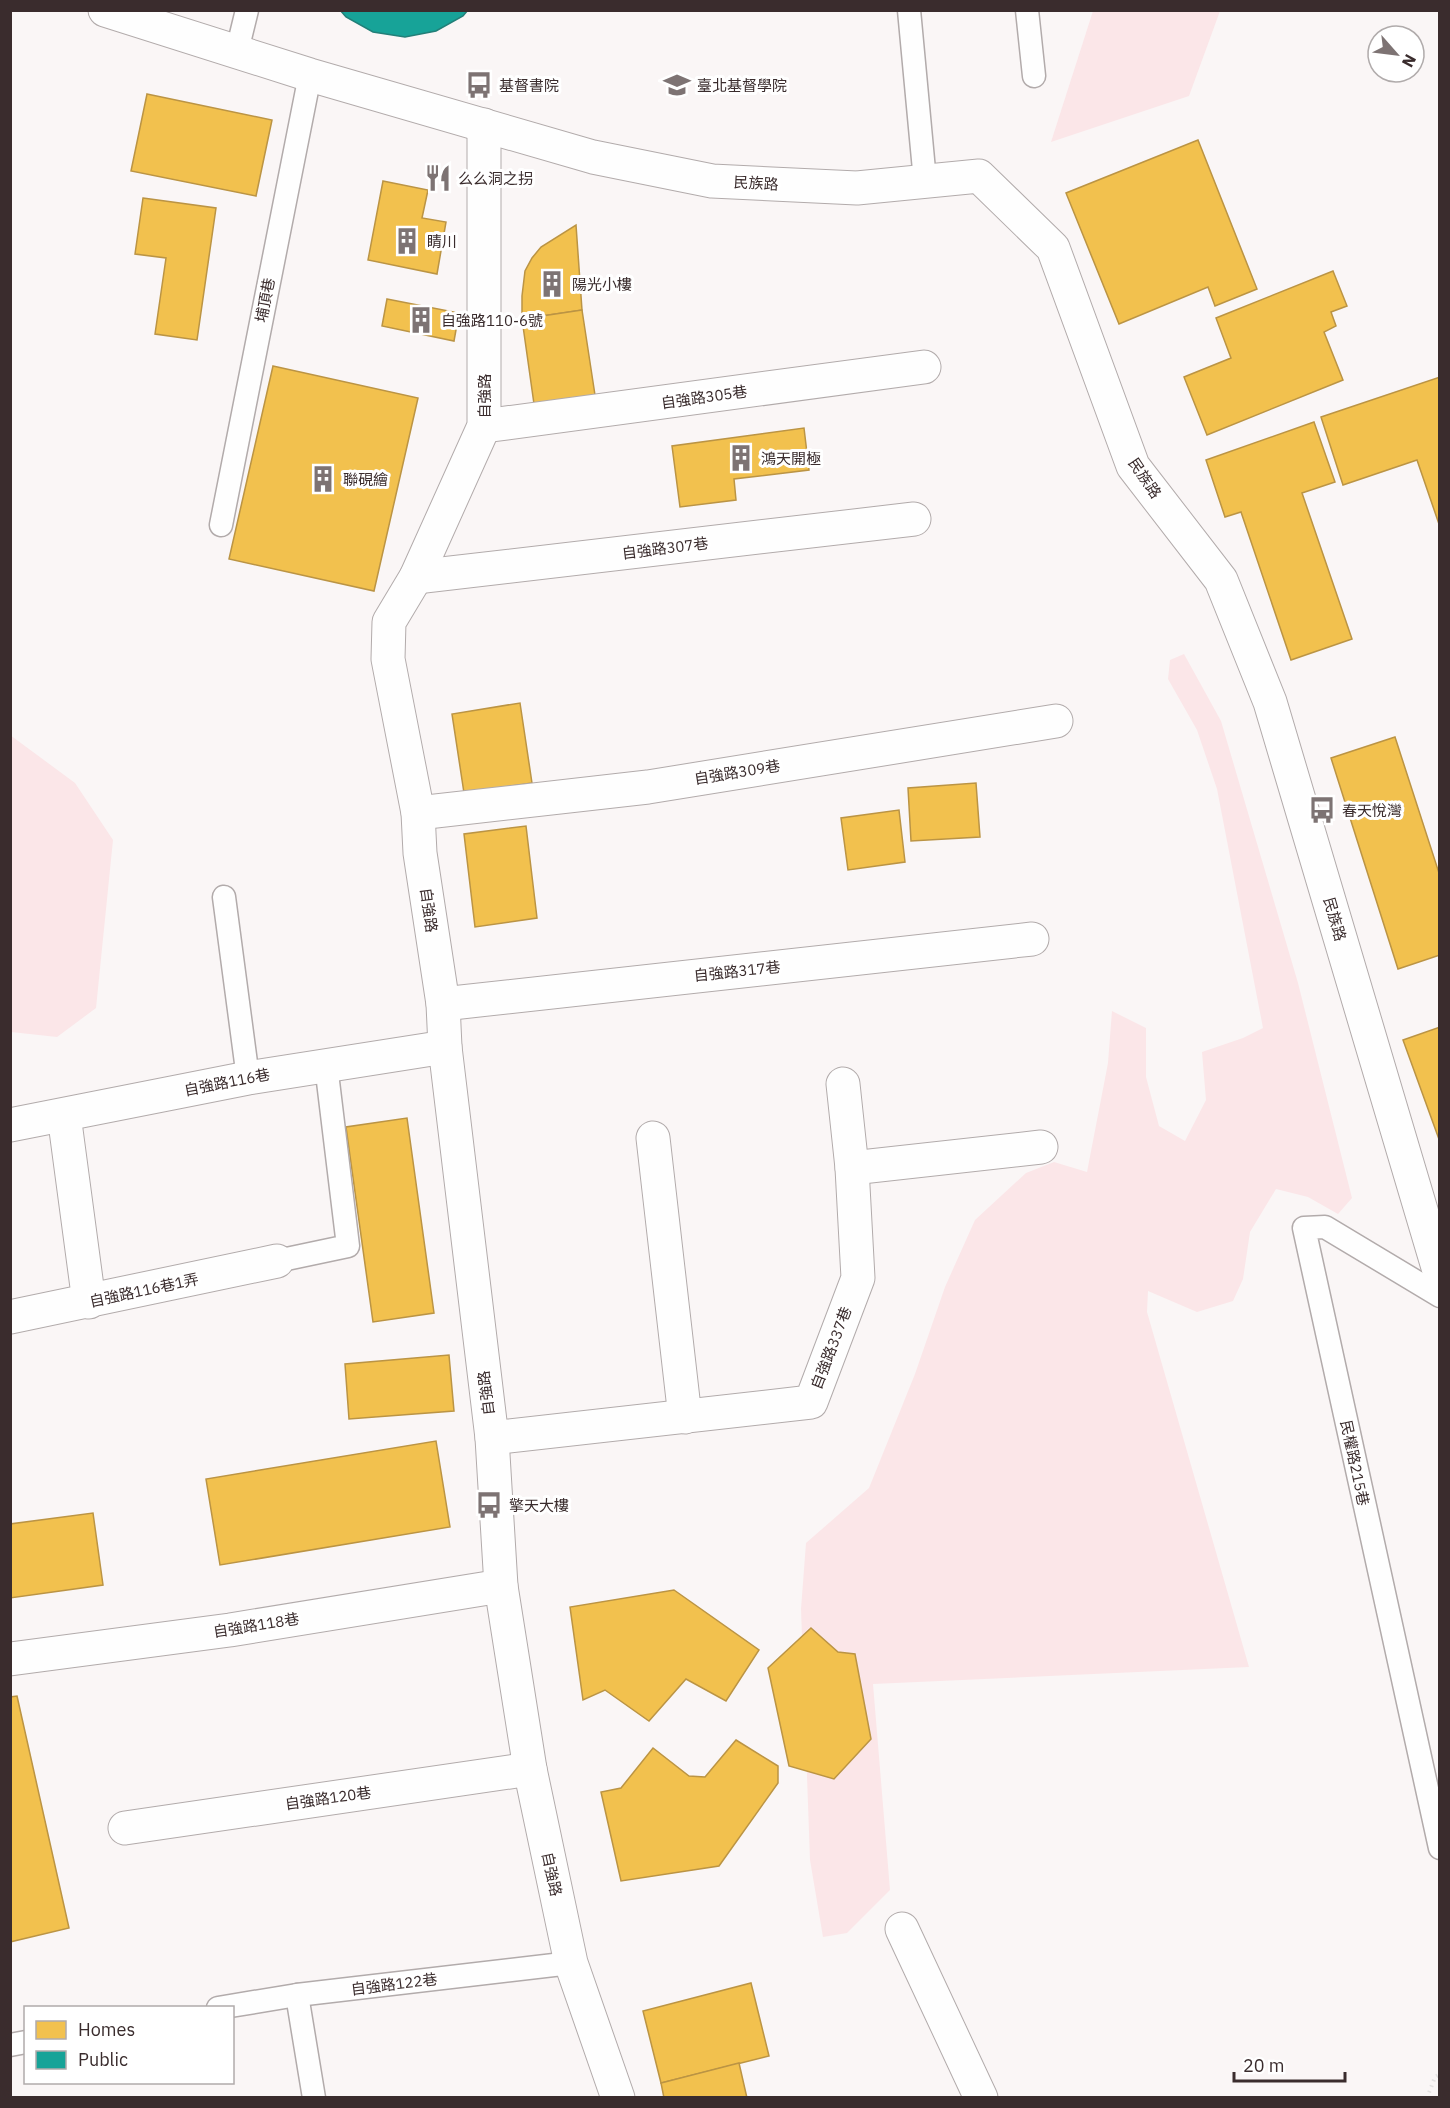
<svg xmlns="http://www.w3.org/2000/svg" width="1450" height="2108" font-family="'IBM Plex Sans','Noto Sans TC',sans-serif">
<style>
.green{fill:#fbe6e8}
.homes{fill:#f2c14e;stroke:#bb9444;stroke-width:1.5}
.public{fill:#17a398;stroke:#227f78;stroke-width:1.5}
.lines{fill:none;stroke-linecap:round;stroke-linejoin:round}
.lane-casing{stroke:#b2abab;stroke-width:25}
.street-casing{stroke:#b2abab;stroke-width:35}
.path{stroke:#e3e1e1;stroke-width:4;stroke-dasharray:1.5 4.5;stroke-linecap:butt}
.lane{stroke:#fefefe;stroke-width:22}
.street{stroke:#fefefe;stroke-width:33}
.labels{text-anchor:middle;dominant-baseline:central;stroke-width:6;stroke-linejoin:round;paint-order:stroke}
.poi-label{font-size:15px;fill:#3a2c2d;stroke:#fff;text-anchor:start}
.street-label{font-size:15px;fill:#3a2c2d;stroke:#fff}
</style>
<rect width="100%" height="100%" fill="#faf6f6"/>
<g class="green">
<polygon points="1093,11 1220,11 1189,96 1051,142"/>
<polygon points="1184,654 1221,721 1298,983 1352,1198 1338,1214 1308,1197 1276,1189 1250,1232 1243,1279 1233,1301 1197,1312 1148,1291 1147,1312 1249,1667 873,1684 890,1890 847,1933 823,1937 810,1860 801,1609 806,1543 869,1488 915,1374 945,1287 975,1220 1026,1173 1054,1162 1087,1172 1108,1063 1112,1011 1146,1028 1146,1077 1159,1126 1185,1141 1206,1100 1202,1052 1243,1038 1263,1028 1217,789 1197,730 1168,679 1170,660"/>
<polygon points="10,735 75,783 113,840 96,1008 57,1037 11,1032"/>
</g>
<g class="homes">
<polygon points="147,94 272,120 256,196 131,171"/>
<polygon points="1198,140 1257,289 1215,306 1208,287 1119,324 1066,193"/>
<polygon points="383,181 428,190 422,218 446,222 437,274 368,260"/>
<polygon points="143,198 216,208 197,340 155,334 166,258 135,254"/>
<polygon points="576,225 582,310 522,319 522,296 525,271 532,258 541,247"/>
<polygon points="1333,271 1347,306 1331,312 1336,326 1324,332 1343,380 1207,435 1184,377 1231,358 1216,318"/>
<polygon points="387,299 459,313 454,341 382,326"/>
<polygon points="582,310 595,395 534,404 522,319"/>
<polygon points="273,366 418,398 374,591 229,559"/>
<polygon points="1440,377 1440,527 1417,460 1343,485 1321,417"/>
<polygon points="1314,422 1335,482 1302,493 1352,639 1291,660 1241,512 1225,517 1206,460"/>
<polygon points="804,428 809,470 734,479 736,500 680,507 672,446"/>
<polygon points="520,703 532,783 464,793 452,714"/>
<polygon points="1395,737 1440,876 1440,955 1398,969 1331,758"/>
<polygon points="976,783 980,837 911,841 908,788"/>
<polygon points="899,810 905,862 848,870 841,818"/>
<polygon points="526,826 537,918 475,927 464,834"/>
<polygon points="1440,1027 1440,1142 1403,1040"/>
<polygon points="407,1118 434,1313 373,1322 346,1127"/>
<polygon points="449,1355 454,1411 349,1419 345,1364"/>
<polygon points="436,1441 450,1527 220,1565 206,1479"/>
<polygon points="93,1513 103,1585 10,1598 10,1524"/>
<polygon points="674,1590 759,1650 726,1701 686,1679 649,1721 605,1690 583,1700 570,1607"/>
<polygon points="811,1628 838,1652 855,1654 871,1739 834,1779 789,1766 768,1668"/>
<polygon points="17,1696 69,1928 10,1942 10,1697"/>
<polygon points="736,1740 778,1766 778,1783 719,1866 621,1881 601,1792 621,1788 653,1748 689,1776 705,1777"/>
<polygon points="751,1983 769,2056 661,2083 643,2011"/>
<polygon points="739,2063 747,2098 664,2098 661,2083"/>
</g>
<polygon class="public" points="340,10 468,10 463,16 436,31 405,37 373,32 346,17"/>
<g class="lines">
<defs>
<g id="lane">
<polyline points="909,10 925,181"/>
<polyline points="1027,10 1034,76"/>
<polyline points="237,51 247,10"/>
<polyline points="221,525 310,75"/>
<polyline points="224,897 248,1078"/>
<polyline points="277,1261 348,1246 326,1065"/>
<polyline points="1440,1296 1325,1227 1304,1228 1440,1848"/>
<polyline points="297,1995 314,2098"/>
<polyline points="218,2008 297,1995 571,1963"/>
<polyline points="10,2045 26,2042"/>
</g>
<g id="street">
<polyline points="105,10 310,75 593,157 712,181 857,188 979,176 1053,248 1133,466 1221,580 1270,702 1440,1274"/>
<polyline points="484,125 484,426 416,577 389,622 388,659 418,813 420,853 443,1004 445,1047 492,1438 501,1586 530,1769 571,1963 618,2098"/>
<polyline points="484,426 924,367"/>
<polyline points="416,577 914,519"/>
<polyline points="418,813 648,787 1056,721"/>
<polyline points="443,1004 1032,939"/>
<polyline points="64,1115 89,1302"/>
<polyline points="10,1125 248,1078 445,1047"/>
<polyline points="653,1138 685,1417"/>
<polyline points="852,1168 1041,1147"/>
<polyline points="10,1317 277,1261"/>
<polyline points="492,1438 811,1402 858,1278 852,1168 843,1084"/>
<polyline points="10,1659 230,1630 501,1586"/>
<polyline points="125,1828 530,1769"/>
<polyline points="902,1929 981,2098"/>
</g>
</defs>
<use href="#lane" class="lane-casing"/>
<use href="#street" class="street-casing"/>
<polyline class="path" points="1427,2098 1435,2077 1440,2074"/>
<use href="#lane" class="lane"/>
<use href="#street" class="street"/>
</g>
<defs>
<symbol id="bus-bare" viewBox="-9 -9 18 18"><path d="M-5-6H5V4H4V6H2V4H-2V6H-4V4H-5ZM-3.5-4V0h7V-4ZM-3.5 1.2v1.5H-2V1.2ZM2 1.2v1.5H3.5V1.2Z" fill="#7d7373" stroke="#fff" stroke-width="2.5" paint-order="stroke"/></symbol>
<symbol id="university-bare" viewBox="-9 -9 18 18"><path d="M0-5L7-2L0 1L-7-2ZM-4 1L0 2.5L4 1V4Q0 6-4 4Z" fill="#7d7373" stroke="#fff" stroke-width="2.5" paint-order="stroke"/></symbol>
<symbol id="restaurant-bare" viewBox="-9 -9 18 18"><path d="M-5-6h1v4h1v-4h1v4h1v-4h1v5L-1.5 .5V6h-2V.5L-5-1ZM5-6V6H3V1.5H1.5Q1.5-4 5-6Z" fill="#7d7373" stroke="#fff" stroke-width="2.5" paint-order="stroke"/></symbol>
<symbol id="building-bare" viewBox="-9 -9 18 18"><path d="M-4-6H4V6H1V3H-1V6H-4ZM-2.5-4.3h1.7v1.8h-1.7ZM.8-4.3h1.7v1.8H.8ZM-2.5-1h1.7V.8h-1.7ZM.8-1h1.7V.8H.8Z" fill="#7d7373" stroke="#fff" stroke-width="2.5" paint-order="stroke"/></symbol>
</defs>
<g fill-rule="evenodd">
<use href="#bus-bare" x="460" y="66" width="38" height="38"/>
<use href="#university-bare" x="658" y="66" width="38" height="38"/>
<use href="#restaurant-bare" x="419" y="159" width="38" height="38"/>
<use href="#building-bare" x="388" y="222" width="38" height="38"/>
<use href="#building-bare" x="533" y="265" width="38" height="38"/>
<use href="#building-bare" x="402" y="301" width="38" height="38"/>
<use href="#building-bare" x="722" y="439" width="38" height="38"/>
<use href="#building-bare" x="304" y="460" width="38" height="38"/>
<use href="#bus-bare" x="1303" y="791" width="38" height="38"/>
<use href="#bus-bare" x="470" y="1486" width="38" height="38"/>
</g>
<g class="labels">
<g class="poi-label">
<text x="499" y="85">基督書院</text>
<text x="697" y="85">臺北基督學院</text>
<text x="458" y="178">么么洞之拐</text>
<text x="427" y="241">睛川</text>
<text x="572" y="284">陽光小樓</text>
<text x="441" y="320">自強路110-6號</text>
<text x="761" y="458">鴻天開極</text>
<text x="343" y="479">聯硯繪</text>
<text x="1342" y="810">春天悅灣</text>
<text x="509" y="1505">擎天大樓</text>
</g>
<g class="street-label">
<text transform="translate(756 183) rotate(3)">民族路</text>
<text transform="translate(265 300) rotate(-79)">埔頂巷</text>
<text transform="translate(484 396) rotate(-90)">自強路</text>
<text transform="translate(704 397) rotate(-8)">自強路305巷</text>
<text transform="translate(1145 478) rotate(56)">民族路</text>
<text transform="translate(665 548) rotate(-7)">自強路307巷</text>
<text transform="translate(737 772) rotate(-9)">自強路309巷</text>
<text transform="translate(429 910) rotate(82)">自強路</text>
<text transform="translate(1335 919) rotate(74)">民族路</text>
<text transform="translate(737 971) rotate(-6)">自強路317巷</text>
<text transform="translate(227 1082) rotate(-11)">自強路116巷</text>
<text transform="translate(144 1290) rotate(-12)">自強路116巷1弄</text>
<text transform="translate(831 1348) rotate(-69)">自強路337巷</text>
<text transform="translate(486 1393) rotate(-97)">自強路</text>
<text transform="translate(1355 1463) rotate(78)">民權路215巷</text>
<text transform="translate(256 1625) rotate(-9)">自強路118巷</text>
<text transform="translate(328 1798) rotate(-8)">自強路120巷</text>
<text transform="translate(552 1874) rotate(78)">自強路</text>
<text transform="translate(394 1984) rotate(-7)">自強路122巷</text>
</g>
</g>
<rect width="1450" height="2108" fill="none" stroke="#3a2c2d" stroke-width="24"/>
<rect x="24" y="2006" width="210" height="78" fill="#ffffff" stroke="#b0abab" stroke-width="1.5"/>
<rect x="36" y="2021" width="30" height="18" fill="#f2c14e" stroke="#b0abab" stroke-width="1.5"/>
<text x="78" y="2036" font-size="18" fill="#3a2c2d">Homes</text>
<rect x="36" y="2051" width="30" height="18" fill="#17a398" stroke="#b0abab" stroke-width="1.5"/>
<text x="78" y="2066" font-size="18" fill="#3a2c2d">Public</text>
<g transform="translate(1396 54) rotate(118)"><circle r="28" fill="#ffffff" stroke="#b0abab" stroke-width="1.5"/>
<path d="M0-4.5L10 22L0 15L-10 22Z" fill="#7d7373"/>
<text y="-9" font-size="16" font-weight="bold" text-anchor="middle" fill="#3a2c2d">N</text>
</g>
<path d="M1234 2072v9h111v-9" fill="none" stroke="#3a2c2d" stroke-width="3"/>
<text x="1243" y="2072" font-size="18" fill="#3a2c2d" stroke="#ffffff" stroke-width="4.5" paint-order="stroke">20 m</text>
</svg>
